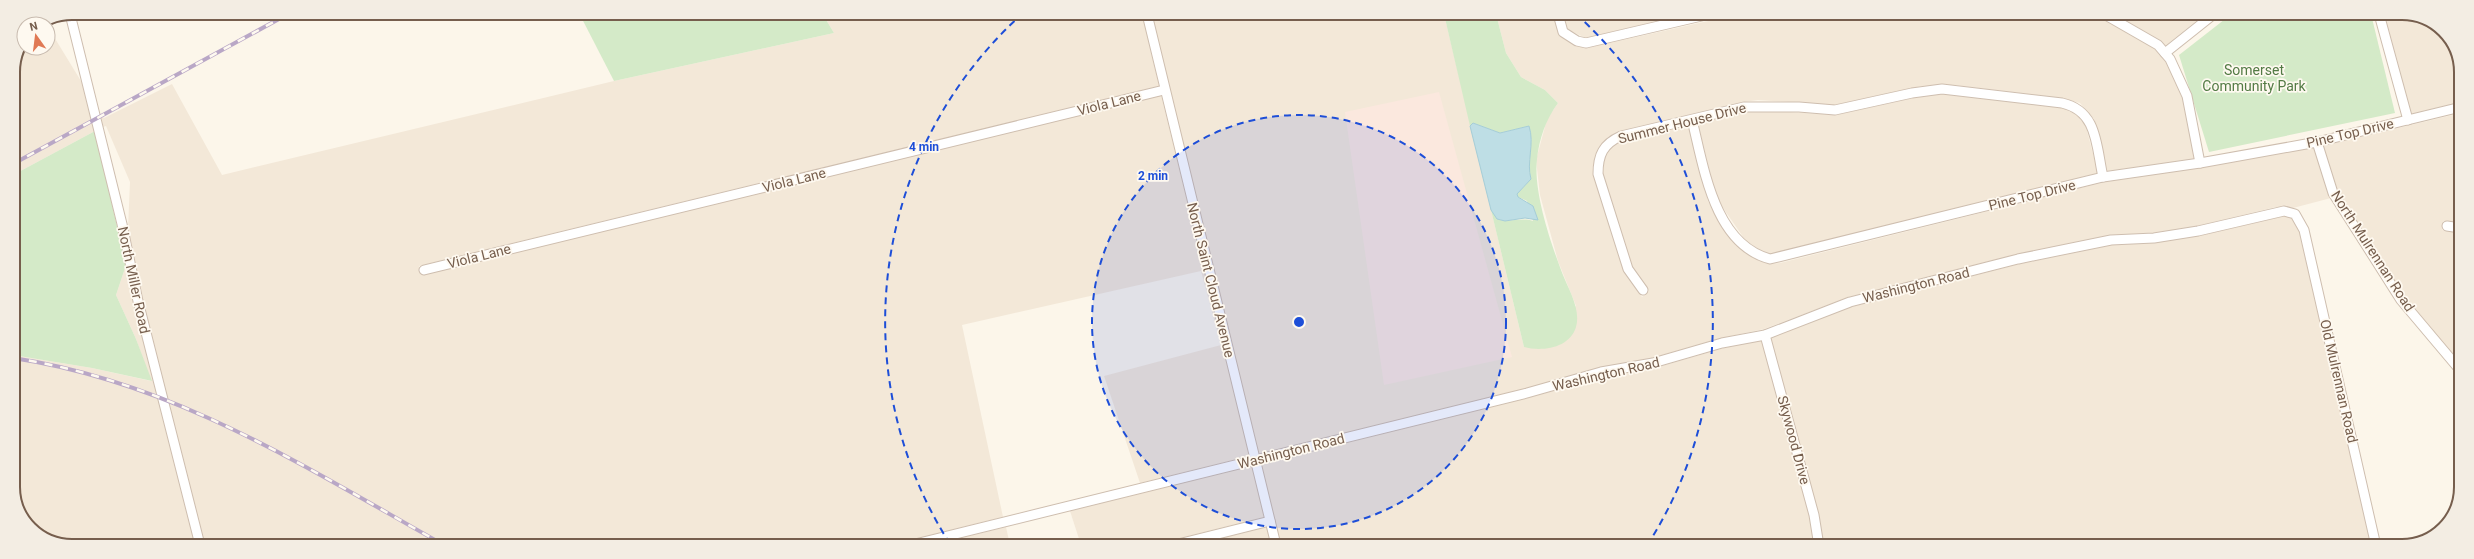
<svg xmlns="http://www.w3.org/2000/svg" width="2474" height="559" font-family="Roboto,sans-serif">
<style>
.residential{fill:#f3e8d8}
.commercial{fill:#fbe8de}
.green{fill:#d4eac8}
.water{fill:#bedee5;stroke:#a5cdd7}
.lines{fill:none;stroke-linecap:round;stroke-linejoin:round}
.minor-casing{stroke:#cebeaf;stroke-width:11}
.minor{stroke:#fff;stroke-width:9}
.rail-casing{stroke:#b9a7c6;stroke-width:4}
.rail{stroke:#fef9f0;stroke-width:2.5;stroke-dasharray:8;stroke-linecap:butt}
.ring{fill:none;stroke:#1d4ed8;stroke-width:2;stroke-dasharray:7 5}
.labels{text-anchor:middle;dominant-baseline:central;stroke-width:3.5;stroke-linejoin:round;paint-order:stroke}
.park-label{font-size:14px;fill:#537b45;stroke:#fef9f0}
.street-label{font-size:14px;fill:#765e4d;stroke:#fef9f0}
.rim{fill:none;stroke:#765e4d;stroke-width:2}
.centre{fill:#1d4ed8;stroke:#fef9f0;stroke-width:2}
.ring-label{font-size:12px;text-anchor:middle;font-weight:bold;fill:#1d4ed8;stroke:#fef9f0;stroke-width:3.5;stroke-linejoin:round;paint-order:stroke}
</style>
<rect width="100%" height="100%" fill="#fcf6ea"/>
<g class="residential">
<polygon points="822,13 1142,14 1159,86 419,266 421,275 1161,95 1250,456 1140,483 1104,376 1221,345 1201,271 962,325 1003,517 890,545 205,545 142,300 128,229 130,182 106,126 103,127 100,113 104,118 172,84 222,175 614,81 834,33"/>
<polygon points="1151,14 1444,14 1524,347 1576,306 1558,261 1540,195 1536,160 1547,119 1558,103 1545,90 1521,77 1506,53 1496,14 1553,14 1560,36 1576,45 1587,48 1735,15 2085,14 2106,20 2156,49 2167,62 2183,97 2195,159 2107,171 2094,119 2080,103 2062,98 1954,85 1922,86 1834,105 1758,100 1743,102 1619,131 1608,137 1598,148 1594,160 1593,174 1624,271 1642,297 1649,291 1632,267 1602,174 1603,163 1609,148 1622,141 1689,126 1708,201 1715,215 1741,249 1759,261 1770,264 1780,263 2105,182 2205,167 2314,147 2331,198 2293,208 2276,207 2197,226 2153,233 2110,235 2017,254 1849,297 1764,329 1721,338 1652,358 1599,368 1527,388 1259,454"/>
<polygon points="1562,14 1677,14 1678,16 1586,38 1566,29"/>
<polygon points="2115,14 2205,14 2165,46 2160,41"/>
<polygon points="2383,14 2414,14 2447,33 2461,68 2461,102 2411,114"/>
<polygon points="49,22 51,32 84,86 95,131 13,175 13,72 24,45 24,48 48,48 48,24 45,24"/>
<polygon points="1942,94 2061,108 2076,112 2085,123 2098,173 1771,254 1763,252 1746,241 1716,198 1698,124 1735,113 1758,110 1836,115 1913,98"/>
<polygon points="2461,113 2460,223 2443,221 2442,230 2460,233 2460,363 2405,297 2337,191 2323,146"/>
<polygon points="2284,216 2293,218 2299,231 2371,546 1824,546 1818,514 1770,338 1851,307 2019,264 2112,245 2152,243 2199,236"/>
<polygon points="126,265 133,301 196,545 60,545 28,526 13,495 13,355 92,368 151,381 136,339 116,295"/>
<polygon points="1762,340 1810,516 1815,546 1281,545 1261,464 1528,398 1602,377 1655,368 1724,348"/>
<polygon points="1252,466 1264,517 1153,545 1081,545 1070,511"/>
<polygon points="1006,527 1010,545 932,545"/>
<polygon points="1267,527 1271,545 1194,545"/>
</g>
<polygon class="commercial" points="1439,92 1512,357 1384,385 1345,112"/>
<g class="green">
<polygon points="579,13 822,13 834,33 614,81"/>
<path d="M1444 14H1496L1506 53 1521 77 1545 90 1558 103C1546 119 1539 139 1537 159 1533 192 1551 244 1563 275 1569 290 1581 310 1576 327 1570 348 1542 352 1524 347L1491 210 1497 219C1509 223 1521 217 1533 221L1527 201 1518 197 1517 194 1531 179C1526 162 1535 144 1529 126L1500 133 1473 123 1470 126Z"/>
<polygon points="2235,14 2371,14 2395,113 2209,152 2179,55 2229,16"/>
<polygon points="95,131 126,265 116,295 136,339 152,381 92,368 13,355 13,175"/>
</g>
<path class="water" d="M1473 123 1500 133 1529 126C1535 144 1526 162 1531 179L1517 194 1518 197 1533 206 1538 220 1525 218 1505 221 1497 219 1491 210 1470 126Z"/>
<g class="lines">
<defs>
<g id="minor">
<polyline points="70,14 122,224 138,301 200,545"/>
<polyline points="1147,14 1276,545"/>
<polyline points="1558,14 1563,32 1577,41 1586,43 1710,14"/>
<polyline points="2104,14 2158,45 2170,59 2187,96 2200,163"/>
<polyline points="2379,14 2408,120"/>
<polyline points="2165,53 2214,14"/>
<path d="M1692 120C1704 168 1714 244 1770 259L2103 177 2200 163 2317 142 2461 107"/>
<polyline points="2317,142 2333,193 2401,300 2460,370"/>
<polyline points="2447,226 2460,228"/>
<polyline points="424,270 1164,90"/>
<path d="M1643 290 1628 269 1598 174C1598 155 1603 144 1621 136L1744 107H1799L1835 110 1912 93 1942 89 2062 103C2098 111 2096 146 2103 177"/>
<polyline points="1765,335 1814,515 1819,546"/>
<polyline points="911,545 1527,393 1601,372 1653,363 1722,343 1765,335 1850,302 2018,259 2111,240 2154,238 2198,231 2284,211 2295,214 2304,230 2376,546"/>
<polyline points="1174,545 1270,521"/>
</g>
</defs>
<use href="#minor" class="minor-casing"/>
<use href="#minor" class="minor"/>
<defs>
<g id="rail">
<polyline points="13,164 290,13"/>
<path d="M13 358C174 382 305 467 444 545"/>
</g>
</defs>
<use href="#rail" class="rail-casing"/>
<use href="#rail" class="rail"/>
</g>
<circle cx="1299" cy="322" r="207" fill="#1d4ed8" fill-opacity=".12"/>
<g class="ring">
<circle cx="1299" cy="322" r="207"/>
<path d="M950 544A414 414 0 0 1 1022 14M1576 14A414 414 0 0 1 1648 544"/>
</g>
<g class="labels">
<g class="park-label">
<text x="2254" y="70">Somerset<tspan x="2254" dy="16">Community Park</tspan></text>
</g>
<g class="street-label">
<text transform="translate(1109 103) rotate(-14)">Viola Lane</text>
<text transform="translate(1682 123) rotate(-14)">Summer House Drive</text>
<text transform="translate(2350 133) rotate(-13)">Pine Top Drive</text>
<text transform="translate(794 180) rotate(-14)">Viola Lane</text>
<text transform="translate(2032 195) rotate(-14)">Pine Top Drive</text>
<text transform="translate(2373 251) rotate(57)">North Mulrennan Road</text>
<text transform="translate(479 256) rotate(-14)">Viola Lane</text>
<text transform="translate(134 280) rotate(78)">North Miller Road</text>
<text transform="translate(1211 280) rotate(76)">North Saint Cloud Avenue</text>
<text transform="translate(1916 285) rotate(-14)">Washington Road</text>
<text transform="translate(1606 374) rotate(-13)">Washington Road</text>
<text transform="translate(2339 381) rotate(77)">Old Mulrennan Road</text>
<text transform="translate(1794 440) rotate(75)">Skywood Drive</text>
<text transform="translate(1291 451) rotate(-14)">Washington Road</text>
</g>
</g>
<path d="M0 0H2474V559H0ZM72 20H2402A52 52 0 0 1 2454 72V487A52 52 0 0 1 2402 539H72A52 52 0 0 1 20 487V72A52 52 0 0 1 72 20Z" fill="#f3ede3" fill-rule="evenodd"/>
<path class="rim" d="M72 20H2402A52 52 0 0 1 2454 72V487A52 52 0 0 1 2402 539H72A52 52 0 0 1 20 487V72A52 52 0 0 1 72 20Z"/>
<circle cx="1299" cy="322" r="6" class="centre"/>
<g class="ring-label">
<text x="924" y="151">4 min</text>
<text x="1153" y="180">2 min</text>
</g>
<g transform="translate(36 36) rotate(346)"><circle r="19" fill="#fef9f0" stroke="#c8bbaf"/>
<path d="M0-3L7 15L0 10L-7 15Z" fill="#e07954"/>
<text y="-6" font-size="11" font-weight="bold" text-anchor="middle" fill="#765e4d">N</text>
</g>
</svg>
